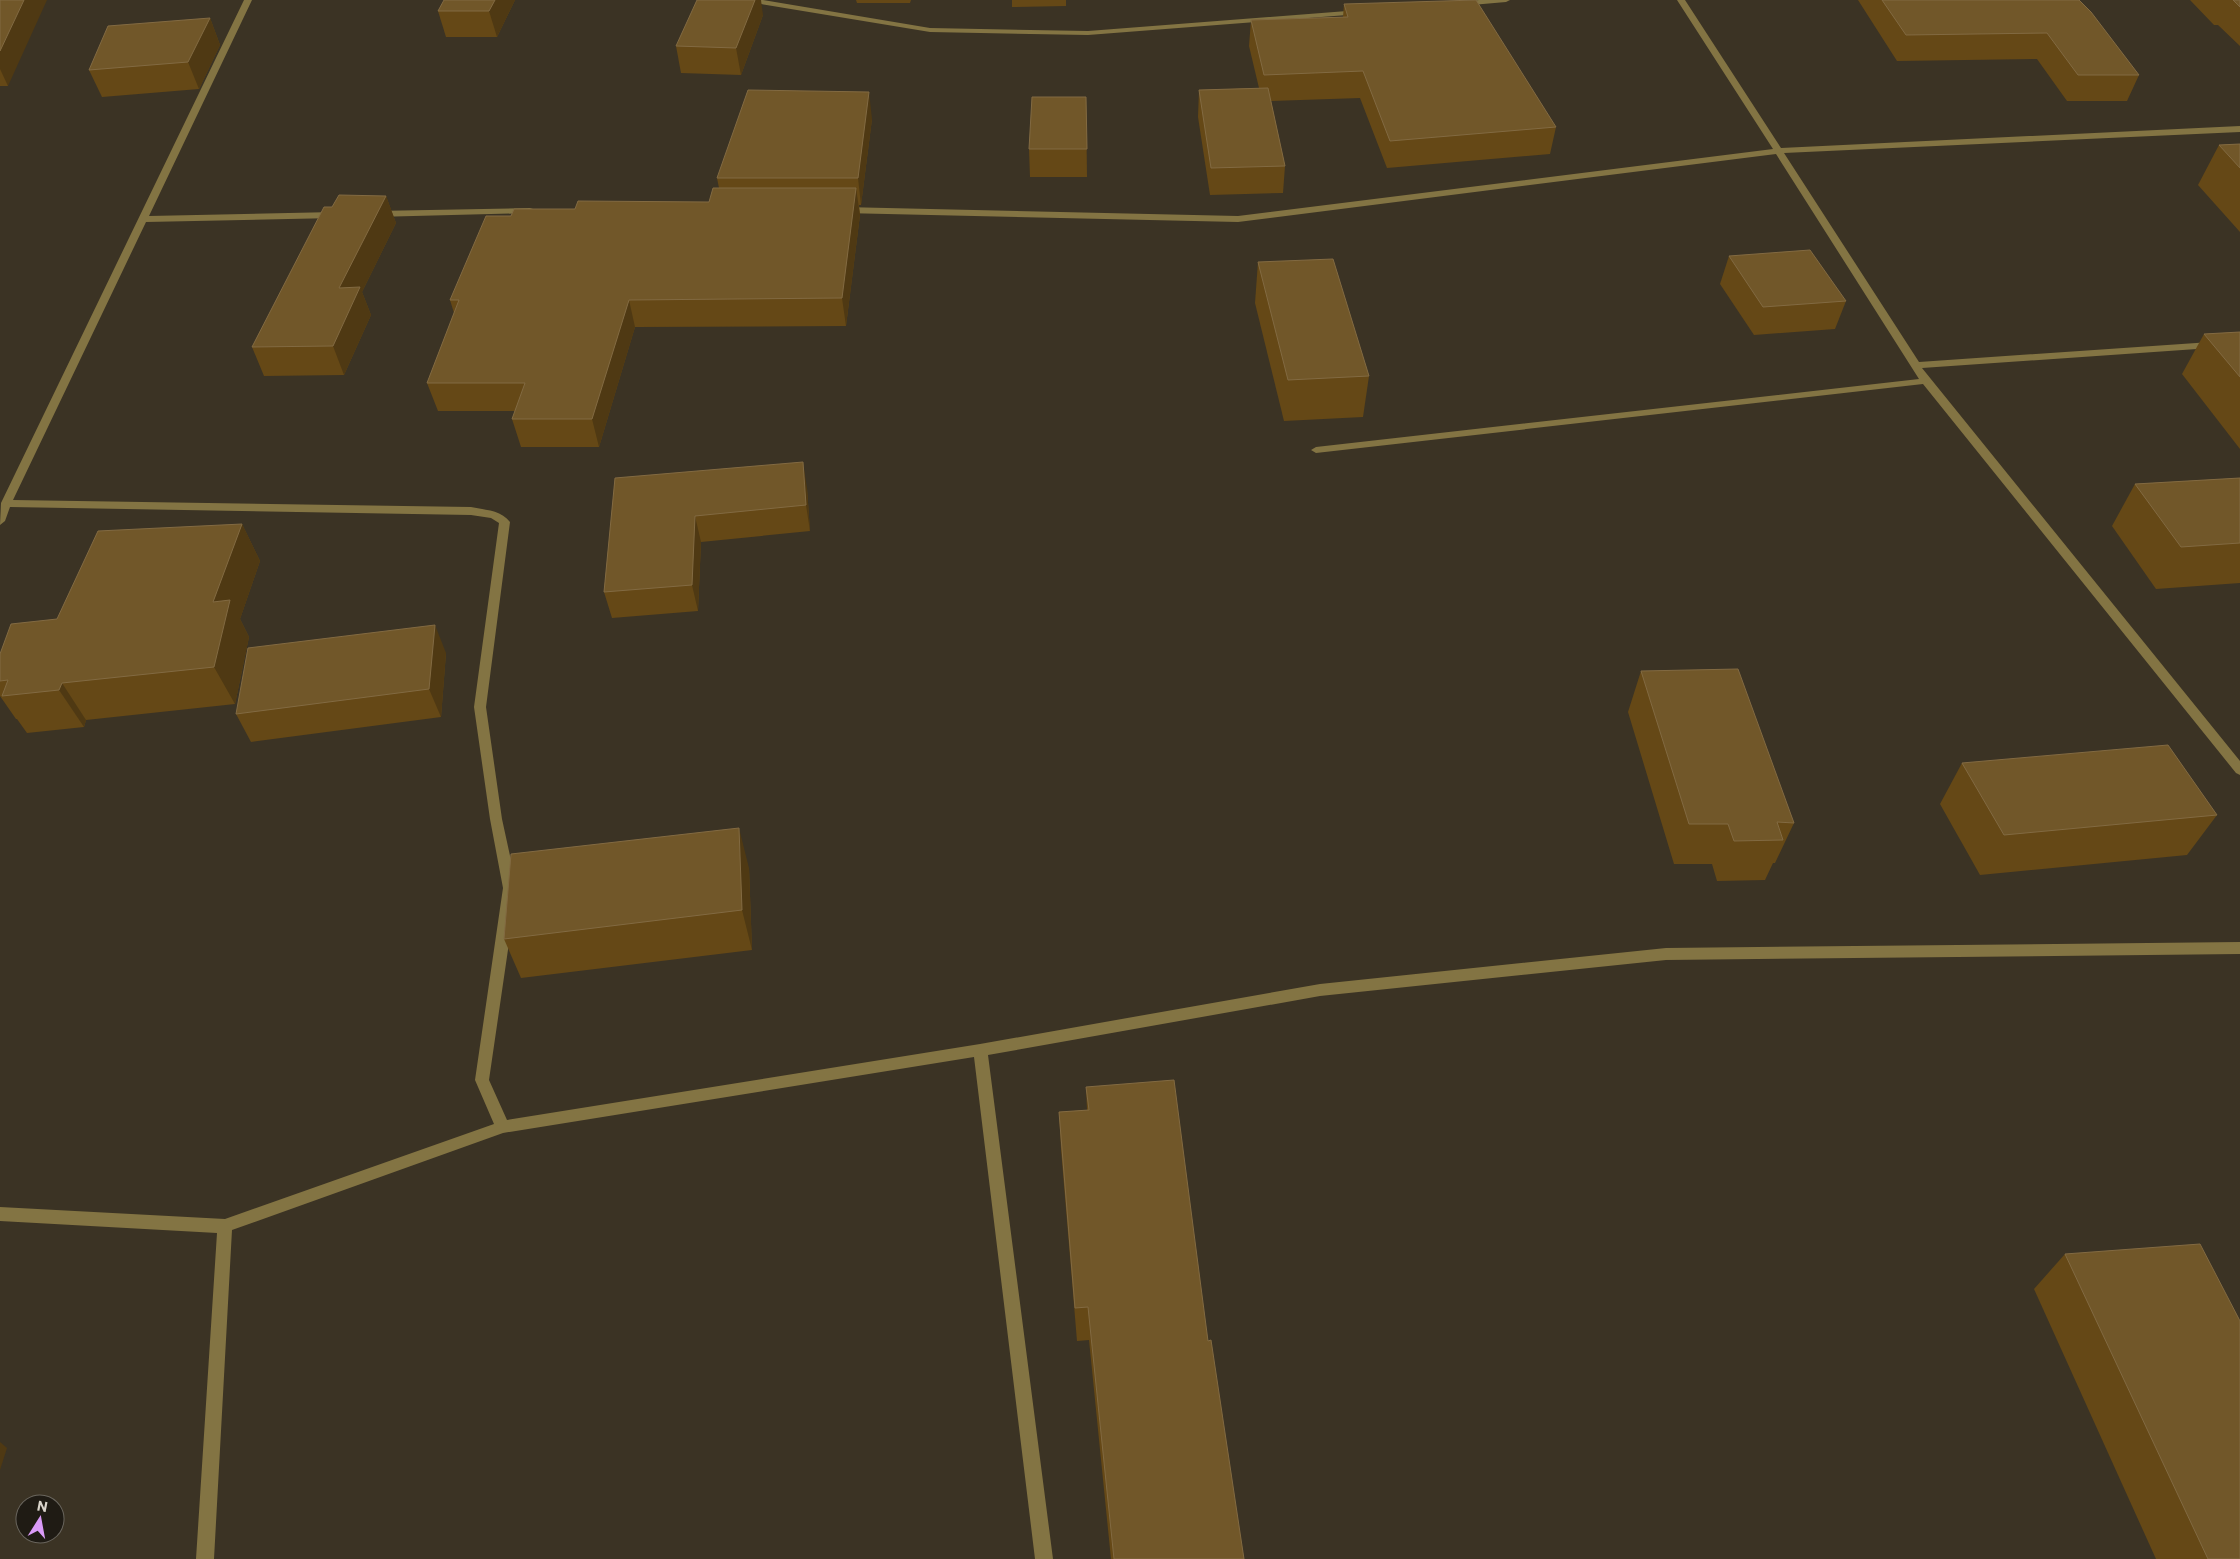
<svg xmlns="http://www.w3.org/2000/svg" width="2240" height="1559" font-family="Commissioner,sans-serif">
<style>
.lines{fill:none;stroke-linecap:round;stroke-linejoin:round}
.minor{fill:#837443;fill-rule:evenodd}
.wall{fill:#654816}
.shaded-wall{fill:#4f3913}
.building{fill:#715729;stroke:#826a42}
</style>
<rect width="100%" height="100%" fill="#3b3324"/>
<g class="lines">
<g class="minor">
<path d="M244 0H252L149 216 335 212 340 215 335 218 146 222 13 500 471 507C485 510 501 510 510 522L486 707 502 819 517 888 489 1080 507 1120 980 1044 1320 984 1666 948 2240 942V954L1666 960 1320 996 988 1055 1053 1559H1035L974 1057 503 1133 232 1230 214 1559H196L217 1233 0 1221V1207L225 1219 494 1124 475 1080 503 888 490 819 474 707 499 523 491 518 471 515 10 507 5 521 0 525 1 503Z"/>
<polygon points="745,0 763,0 930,28 1088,31 1360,10 1364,12 1360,14 1088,35 930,32 749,2"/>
<polygon points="1479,0 1510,0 1506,2 1460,6 1456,4 1460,2"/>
<polygon points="1677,0 1685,0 1781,148 2240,126 2240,132 1784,153 1919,362 2240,340 2240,346 1922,368 2240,761 2240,775 2236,773 1923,384 1316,453 1311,450 1316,447 1919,379 1776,154 1238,222 843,213 839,210 843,207 1238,216 1773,149"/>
<polygon points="530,208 533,209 533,213 375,217 370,214 375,211"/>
</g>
</g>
<g class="wall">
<polygon points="0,0 8,86 0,86"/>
<polygon points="515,0 497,37 446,37 438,11"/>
<polygon points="856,0 911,0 910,3 857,3"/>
<polygon points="1012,0 1066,0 1066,6 1012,7"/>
<polygon points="1858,0 2079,0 2139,75 2127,101 2067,101 2037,59 1897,61"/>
<polygon points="2190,0 2240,0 2240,46 2218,25 2214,25"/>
<polygon points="1344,4 1556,127 1550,154 1387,168 1360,98 1271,101 1285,166 1283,193 1210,195 1198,117 1199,90 1259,88 1249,46 1251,20 1343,17"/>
<polygon points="763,15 741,75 681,73 676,46"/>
<polygon points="210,18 220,45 199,89 102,97 89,70"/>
<polygon points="1086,97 1087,177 1030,177 1029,149"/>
<polygon points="872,119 861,205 859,205 860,215 846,326 635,327 599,447 521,447 512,419 515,411 438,411 427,383 454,313 450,300 511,216 575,209 709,202 719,188 717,178"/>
<polygon points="2240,144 2240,232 2198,185 2219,145"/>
<polygon points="386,196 396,223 362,292 371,315 344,375 264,376 252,347 332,207"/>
<polygon points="1729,256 1846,301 1835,329 1754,335 1720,284"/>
<polygon points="1258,262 1369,376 1363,417 1284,421 1255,303"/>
<polygon points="2240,332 2240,449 2182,374 2204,334"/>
<polygon points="615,478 807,488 810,531 701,542 698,611 612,618 604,592"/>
<polygon points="2240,478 2240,583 2156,589 2112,526 2135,484"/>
<polygon points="242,524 260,561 240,619 249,637 235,704 86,720 84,727 27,733 17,719 16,719 0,696 0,654 57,619"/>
<polygon points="446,653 441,717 251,742 236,714"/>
<polygon points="1641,671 1794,823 1775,863 1773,863 1765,880 1717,881 1712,864 1674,864 1628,712"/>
<polygon points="1962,763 2217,815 2187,855 1980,875 1940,804"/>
<polygon points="749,868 752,950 521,978 504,939"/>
<polygon points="1086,1087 1208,1341 1244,1559 1111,1559 1089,1340 1077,1341 1061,1149 1059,1112 1087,1110"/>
<polygon points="2065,1254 2240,1559 2156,1559 2034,1289"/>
</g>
<g class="shaded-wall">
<polygon points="24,0 47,0 8,86 0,69 0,51"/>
<polygon points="495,0 515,0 497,37 489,11"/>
<polygon points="755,0 761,0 763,15 741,75 736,48"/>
<polygon points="210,18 220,45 199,89 188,62"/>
<polygon points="869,92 872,119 861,205 858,178"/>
<polygon points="856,188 860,215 846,326 842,298"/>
<polygon points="386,196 396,223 362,292 371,315 344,375 333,346 339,288"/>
<polygon points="629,300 635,327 599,447 592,419"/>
<polygon points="803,462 807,488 810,531 806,505"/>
<polygon points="695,516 701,542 698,611 692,585"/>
<polygon points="242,524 260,561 240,619 249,637 235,704 214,667 213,602"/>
<polygon points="435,625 446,653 441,717 429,689"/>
<polygon points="62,683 86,720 84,727 59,690"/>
<polygon points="739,828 749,868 752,950 742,910"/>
<polygon points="0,1442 7,1448 0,1470"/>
</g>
<g class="building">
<polygon points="0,0 24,0 0,51"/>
<polygon points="444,0 495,0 489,11 438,11"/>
<polygon points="697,0 755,0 736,48 676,46"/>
<polygon points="1476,0 1556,127 1390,141 1363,71 1264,75 1251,20 1348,17 1344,4"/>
<polygon points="1882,0 2079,0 2091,12 2139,75 2078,75 2047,33 1906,35"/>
<polygon points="2233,0 2240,0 2240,7"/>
<polygon points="210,18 188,62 89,70 108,26"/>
<polygon points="1268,88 1285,166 1211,168 1199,90"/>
<polygon points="748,90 869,92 858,178 717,178"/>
<polygon points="1032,97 1086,97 1087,149 1029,149"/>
<polygon points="2240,144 2240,168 2219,145"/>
<polygon points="713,188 856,188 842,298 629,300 592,419 512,419 525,383 427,383 459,300 450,300 486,216 511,216 514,209 575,209 578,201 709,202"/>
<polygon points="339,195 386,196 339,288 360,287 333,346 252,347 324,207 332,207"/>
<polygon points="1810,250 1846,301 1763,307 1729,256"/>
<polygon points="1333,259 1369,376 1288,380 1258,262"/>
<polygon points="2240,332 2240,377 2204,334"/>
<polygon points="803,462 806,505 695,516 692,585 604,592 615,478"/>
<polygon points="2240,478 2240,543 2181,547 2135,484"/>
<polygon points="242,524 213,602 230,600 214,667 62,683 59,690 2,696 8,680 0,681 0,654 11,624 57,619 98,531"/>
<polygon points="435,625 429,689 236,714 248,648"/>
<polygon points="1738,669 1794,823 1777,822 1783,840 1734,841 1728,824 1689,824 1641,671"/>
<polygon points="2168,745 2217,815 2004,835 1962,763"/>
<polygon points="739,828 742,910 504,939 511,854"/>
<polygon points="1174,1080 1208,1341 1211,1340 1244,1559 1114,1559 1088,1307 1075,1308 1059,1112 1089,1110 1086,1087"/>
<polygon points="2200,1244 2240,1321 2240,1559 2208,1559 2065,1254"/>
</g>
<g transform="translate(40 1519) rotate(11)"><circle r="24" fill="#1f1b14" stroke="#69655d"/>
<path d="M0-4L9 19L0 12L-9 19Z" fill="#d99af7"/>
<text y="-8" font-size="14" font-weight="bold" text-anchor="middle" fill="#d9d4cb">N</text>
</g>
</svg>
